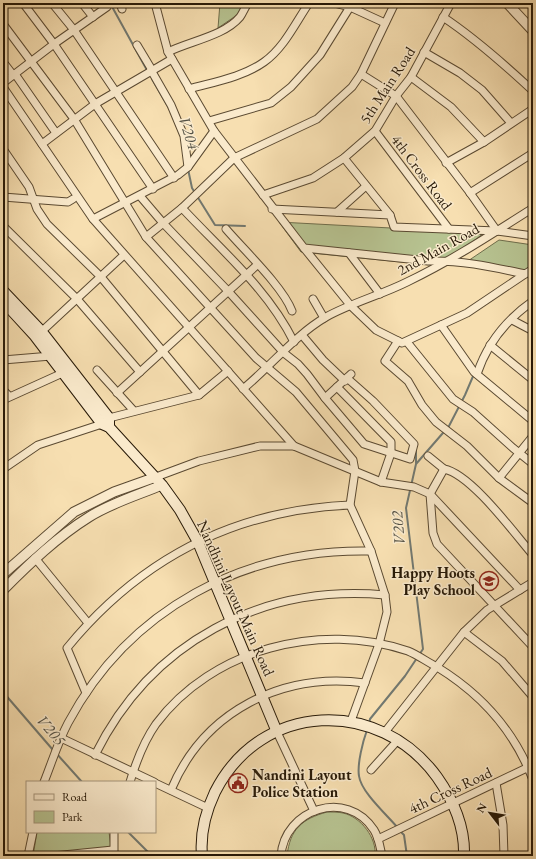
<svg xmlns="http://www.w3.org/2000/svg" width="536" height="859" font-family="'EB Garamond',serif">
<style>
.green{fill:#b7c391;stroke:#6f6e4c}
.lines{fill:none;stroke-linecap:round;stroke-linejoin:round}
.stream{stroke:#727971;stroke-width:2}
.minor-casing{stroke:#5b4a32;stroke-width:9}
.tertiary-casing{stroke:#5b4a32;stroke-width:11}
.secondary-casing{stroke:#271907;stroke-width:12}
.minor{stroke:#faeacc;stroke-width:7}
.tertiary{stroke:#faeacc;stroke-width:9}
.secondary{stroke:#faeacc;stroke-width:10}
.labels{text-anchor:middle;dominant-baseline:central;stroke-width:3;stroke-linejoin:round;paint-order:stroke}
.street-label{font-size:15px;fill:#271907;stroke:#faeacc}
.poi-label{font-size:15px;font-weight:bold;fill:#271907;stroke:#faeacc;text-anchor:end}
.water-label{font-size:16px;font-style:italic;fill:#535145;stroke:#faeacc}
</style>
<rect width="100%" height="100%" fill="#f7dfb1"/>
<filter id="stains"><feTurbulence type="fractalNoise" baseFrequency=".005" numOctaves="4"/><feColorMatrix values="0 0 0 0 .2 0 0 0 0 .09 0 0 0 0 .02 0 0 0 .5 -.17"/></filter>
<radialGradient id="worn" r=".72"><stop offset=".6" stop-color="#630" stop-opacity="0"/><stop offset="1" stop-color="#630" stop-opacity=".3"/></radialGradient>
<g class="green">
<polygon points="220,3 244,3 237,15 218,28"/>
<polygon points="279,222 484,233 441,266 301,252"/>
<polygon points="499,240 533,245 533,266 525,271 462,265"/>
<path d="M327 812C332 812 338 812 343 813 361 817 377 838 375 856H287C290 829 302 819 327 812Z"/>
<polygon points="37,832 109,832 111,847 33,856"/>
</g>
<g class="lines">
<g class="stream">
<polyline points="110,3 148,72"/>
<polyline points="152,79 170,110"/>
<polyline points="188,169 192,188 215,225 245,226"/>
<polyline points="416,447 416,463"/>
<polyline points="419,655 423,649 406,508 416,464 449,426 465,395 474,374"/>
<polyline points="3,692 53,750"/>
<polyline points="369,724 370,719 405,676 417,658"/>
<path d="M367 730C363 741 357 764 359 776 361 792 387 815 397 827"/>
<polyline points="56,753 82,782"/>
<polyline points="400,831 404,835 407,856"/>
<polyline points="128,832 152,856"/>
</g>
<defs>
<g id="minor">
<polyline points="23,3 54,44 153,189"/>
<polyline points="52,3 74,30 174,178"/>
<polyline points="82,3 93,17"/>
<polyline points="120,3 122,9"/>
<path d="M155 3 168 52 214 131 304 248 428 261C461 260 492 267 525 274L533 269"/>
<polyline points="334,3 350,7 385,23"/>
<path d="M443 17C476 39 504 64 533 91"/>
<polyline points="3,24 74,119 146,237 256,358 296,392 353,460 355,471 350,505 371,551 385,595 387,612 379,644 351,721"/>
<polyline points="137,45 152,70"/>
<path d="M168 52C190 41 224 36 240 17 243 13 245 7 248 3"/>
<polyline points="424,52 460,73 482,90 511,123"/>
<polyline points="3,62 13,75"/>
<polyline points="151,70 171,105 184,136 188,167"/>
<polyline points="15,74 56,133"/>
<polyline points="361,74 396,96 468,190 497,231"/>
<polyline points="411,77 451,107 484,142"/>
<polyline points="3,83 54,44 107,7"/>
<polyline points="3,87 93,219 294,446"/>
<path d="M189 89C214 82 243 77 264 62 284 48 296 22 309 3"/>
<polyline points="209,121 271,103 291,87 320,55 350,7"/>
<polyline points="375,131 449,229"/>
<polyline points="42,144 95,104 172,59"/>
<polyline points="3,149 29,187 37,209 47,224 101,277 199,395"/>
<polyline points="344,158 390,215"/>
<polyline points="446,163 484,142 533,109"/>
<polyline points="470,193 533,153"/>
<polyline points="263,195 313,178 344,158 375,131 396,96 411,77 451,3"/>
<polyline points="140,196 163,223 228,291 284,353 298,364 307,374 325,398 364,444 410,459 414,444 373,401 347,378"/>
<polyline points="3,197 68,202 73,199"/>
<path d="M182 208C222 251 267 288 294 342"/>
<polyline points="272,209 390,215 394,227 497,231 533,236"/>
<polyline points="337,212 366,186"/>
<polyline points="93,219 178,175 188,167 214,131"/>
<polyline points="3,226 77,299 140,372"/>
<path d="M226 229C244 250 283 287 292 311"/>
<polyline points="146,237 182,208 234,158 317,119 352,87 361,74 395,3"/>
<polyline points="304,248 351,306 376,330 402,343 467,313 525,274"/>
<polyline points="349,253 380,294"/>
<polyline points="313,299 324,318"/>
<polyline points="512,320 533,331"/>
<polyline points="441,325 474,372 533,421"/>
<polyline points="40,333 124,255"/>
<polyline points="302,335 323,360 345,381"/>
<polyline points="398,341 385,361 408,381 422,405 436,422 467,446 499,478 533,503"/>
<polyline points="407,342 453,399 473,412 513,448 533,464"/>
<polyline points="490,345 533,380"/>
<polyline points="3,360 51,356"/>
<polyline points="97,370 134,411"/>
<path d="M477 374C487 344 507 319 533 301"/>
<polyline points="337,387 391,442 391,453 381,482"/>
<path d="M243 389C271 366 295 335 326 317 351 303 381 295 407 282 451 261 492 234 533 208"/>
<polyline points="3,390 9,396"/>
<polyline points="117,393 257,265"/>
<polyline points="325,398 351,374"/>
<polyline points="3,400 67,371"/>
<polyline points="109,418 199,395 228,371"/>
<polyline points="428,456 444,469"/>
<polyline points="3,469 38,445 102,424"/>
<polyline points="156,477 199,461 260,446 294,446 381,482 414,487 430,494 520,590"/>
<polyline points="499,478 533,436"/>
<path d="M533 555C514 533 471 474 444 469L430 494 433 533 437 544 533 647"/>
<polyline points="35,558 88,623"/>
<polyline points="464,632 502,661 533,697"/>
<path d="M86 693 67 648C140 559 234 510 350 505"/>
<polyline points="277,732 314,811"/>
<polyline points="385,732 464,632 487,610 533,582"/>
<polyline points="61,738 154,782"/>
<path d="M95 755C151 642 261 584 385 595"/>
<polyline points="371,770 398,740"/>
<path d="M44 782C52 762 58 742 68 723 129 609 244 548 371 551"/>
<path d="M130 782C136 762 144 741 156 724 212 649 320 621 408 651 418 655 427 662 437 667 481 694 515 732 533 780"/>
<polyline points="155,783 208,808"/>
<polyline points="496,783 503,825 504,856"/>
<path d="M171 790C204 711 282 672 365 683"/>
<polyline points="378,839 533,765"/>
<polyline points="28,856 33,832"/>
<polyline points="53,856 113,850"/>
<polyline points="114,856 114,832"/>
<path d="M281 856C284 809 347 788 374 830 379 838 380 847 382 856"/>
</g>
<g id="tertiary">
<polyline points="507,3 533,31"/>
<polyline points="3,574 74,512 114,492 156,477"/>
<path d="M3 590C30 563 57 537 89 517 111 503 138 495 162 485"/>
</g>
<g id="secondary">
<polyline points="3,291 42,332 109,418 109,427"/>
<polyline points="3,301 35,336 102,424 109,427 162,485 180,510 198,542 277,732"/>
<path d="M202 856C200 834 206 811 215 792 261 701 379 697 437 777 454 801 465 827 464 856"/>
</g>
</defs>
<use href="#minor" class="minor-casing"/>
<use href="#tertiary" class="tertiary-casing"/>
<use href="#secondary" class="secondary-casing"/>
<use href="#minor" class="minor"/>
<use href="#tertiary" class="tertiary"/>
<use href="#secondary" class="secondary"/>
</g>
<defs>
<symbol id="school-ring" viewBox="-11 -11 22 22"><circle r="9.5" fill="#faeacc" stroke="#8f2418" stroke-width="1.5"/><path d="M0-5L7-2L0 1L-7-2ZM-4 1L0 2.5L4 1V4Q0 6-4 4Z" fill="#8f2418"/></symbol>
<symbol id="civic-ring" viewBox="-11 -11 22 22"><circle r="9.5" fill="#faeacc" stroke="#8f2418" stroke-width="1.5"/><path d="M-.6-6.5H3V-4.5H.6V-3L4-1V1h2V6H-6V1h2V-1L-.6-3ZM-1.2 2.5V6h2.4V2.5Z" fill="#8f2418"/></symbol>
</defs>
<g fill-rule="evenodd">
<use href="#school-ring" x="478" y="570" width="22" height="22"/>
<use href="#civic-ring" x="227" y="772" width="22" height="22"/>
</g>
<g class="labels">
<g class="street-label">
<text transform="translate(387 85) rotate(-57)">5th Main Road</text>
<text transform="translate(422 172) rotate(53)">4th Cross Road</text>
<text transform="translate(438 249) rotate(-29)">2nd Main Road</text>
<text transform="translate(236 598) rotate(66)">Nandhini Layout Main Road</text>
<text transform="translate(450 790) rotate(-25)">4th Cross Road</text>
</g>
<g class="poi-label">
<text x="475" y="572">Happy Hoots<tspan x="475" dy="17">Play School</tspan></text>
<text x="252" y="774" text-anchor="start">Nandini Layout<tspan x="252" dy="17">Police Station</tspan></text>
</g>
<g class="water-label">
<text transform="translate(189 133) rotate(72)">V204</text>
<text transform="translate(398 528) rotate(-95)">V202</text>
<text transform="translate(51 730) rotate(49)">V205</text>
</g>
</g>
<rect width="536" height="859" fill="none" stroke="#f7dfb1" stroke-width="16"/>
<rect x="4" y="4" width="528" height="851" fill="none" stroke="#271907" stroke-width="2"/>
<rect x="8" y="8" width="520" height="843" fill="none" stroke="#271907"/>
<rect x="26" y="781" width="130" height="52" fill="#faeacc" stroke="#a6967d"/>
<rect x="34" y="794" width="20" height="6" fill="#faeacc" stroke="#a6967d"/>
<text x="62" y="801" font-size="12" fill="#271907">Road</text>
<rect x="34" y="811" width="20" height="12" fill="#b7c391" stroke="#a6967d"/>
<text x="62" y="821" font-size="12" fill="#271907">Park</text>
<g transform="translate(490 813) rotate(301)" stroke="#faeacc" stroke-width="3" paint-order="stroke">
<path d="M0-3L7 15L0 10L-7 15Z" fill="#271907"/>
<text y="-6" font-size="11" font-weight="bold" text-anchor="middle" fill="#271907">N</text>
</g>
<rect width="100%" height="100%" filter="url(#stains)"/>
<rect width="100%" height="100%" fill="url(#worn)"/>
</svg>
